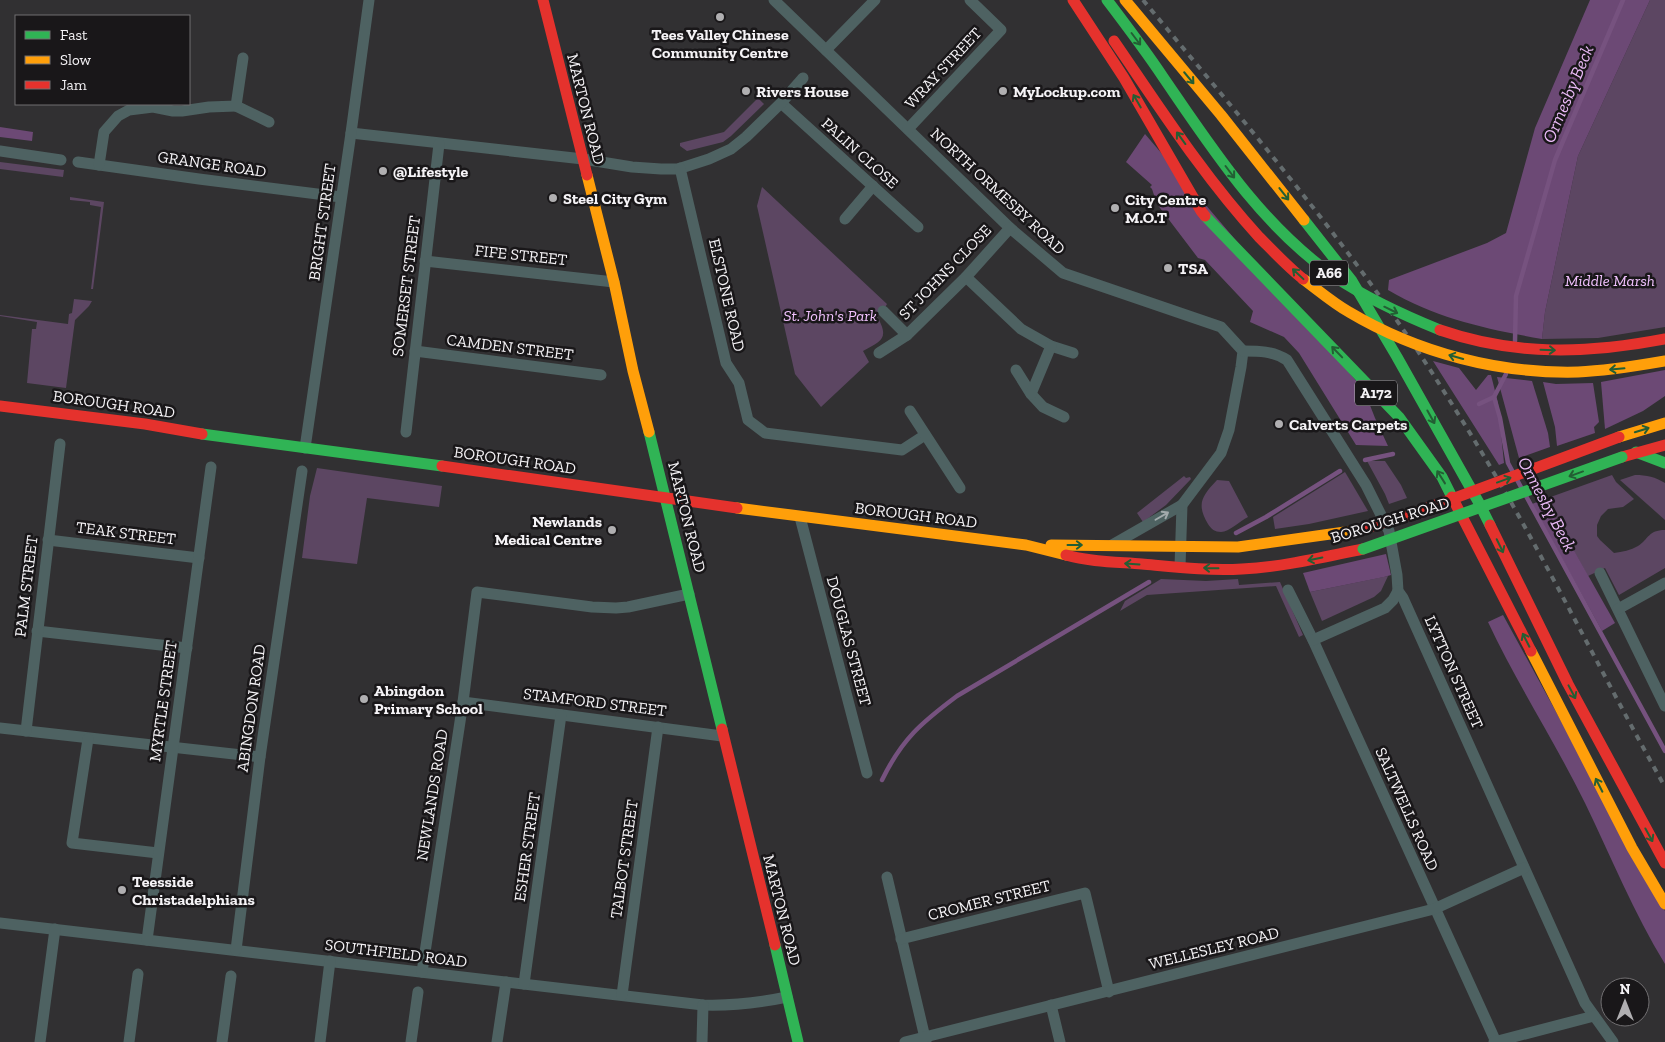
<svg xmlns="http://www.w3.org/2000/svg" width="1665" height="1042" font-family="'Zilla Slab',serif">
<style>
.green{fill:#5c4662}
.forest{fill:#6c4975}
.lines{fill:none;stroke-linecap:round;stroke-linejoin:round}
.stream{stroke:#76527f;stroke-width:4.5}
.street{stroke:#4e6262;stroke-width:11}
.fast{stroke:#30b455;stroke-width:11}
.slow{stroke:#ff9f0a;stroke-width:11}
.jam{stroke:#e5322d;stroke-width:11}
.rail{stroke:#646c6e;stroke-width:4;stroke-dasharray:6 6;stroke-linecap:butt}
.fast-bridge{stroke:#30b455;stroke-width:11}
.slow-bridge{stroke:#ff9f0a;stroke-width:11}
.jam-bridge{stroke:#e5322d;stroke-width:11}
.oneway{stroke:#235e34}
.oneway2{stroke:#a2aaac}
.poi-dot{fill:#b0afb1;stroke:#191719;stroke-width:2}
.labels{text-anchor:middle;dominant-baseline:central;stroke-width:5;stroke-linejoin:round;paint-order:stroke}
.shield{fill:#191719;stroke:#b3b1b4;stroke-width:1}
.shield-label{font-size:15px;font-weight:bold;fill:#f5f3f6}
.poi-label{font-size:16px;font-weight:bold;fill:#f5f3f6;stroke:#191719;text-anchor:start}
.street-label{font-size:16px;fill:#f5f3f6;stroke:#191719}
.park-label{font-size:16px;font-style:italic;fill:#f1c1fe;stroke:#191719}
.water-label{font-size:18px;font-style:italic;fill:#eabaf7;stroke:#191719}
</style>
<rect width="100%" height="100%" fill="#313032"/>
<g class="green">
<polygon points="1650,0 1665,0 1665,327 1598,338 1542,339 1545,312 1578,156"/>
<polygon points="758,98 764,104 731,136 723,142 687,151 680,146 680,143 724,132"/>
<polygon points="0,162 64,170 63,177 0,169"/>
<path d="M762 187 887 304 883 311 877 316C889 338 883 340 863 351L869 362 821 407 795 374 757 206Z"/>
<polygon points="70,197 104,202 93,289 91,289 101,207 90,205 90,202 70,200"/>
<polygon points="74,299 92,301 89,306 75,320 66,388 27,383 32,329 36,329 37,322 0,316 0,315 68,324 69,314 72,313"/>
<polygon points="1367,461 1385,461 1401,485 1407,498 1389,504 1385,494"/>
<polygon points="317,468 442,486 439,507 367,498 357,564 302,558 310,496"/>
<polygon points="1345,472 1368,511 1309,524 1275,529 1273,517"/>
<path d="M1612 475 1616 482 1634 499 1623 507 1608 509 1601 516 1597 525V536L1600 540 1614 553C1622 552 1631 550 1638 546 1649 539 1648 530 1665 530V568L1619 595 1605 568 1588 576 1545 499Z"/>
<path d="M1635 475C1647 475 1655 477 1665 483V520L1620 480Z"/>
<polygon points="1184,476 1186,478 1190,477 1191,479 1166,505 1143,522 1137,513"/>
<path d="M1217 480 1229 481 1248 517C1240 521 1229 532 1221 532 1215 532 1211 529 1208 524 1196 504 1202 496 1217 480Z"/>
<polygon points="1388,576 1381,591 1374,597 1322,621 1310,592"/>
<polygon points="1161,579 1206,581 1238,579 1239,585 1280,582 1303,635 1299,637 1276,586 1147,595 1120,611 1125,601"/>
</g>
<g class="forest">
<path d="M1590 0H1650L1578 156 1545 312 1542 339C1486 329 1438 319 1388 290L1389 280 1487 243 1506 233 1535 128Z"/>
<polygon points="0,127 33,132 32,141 0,137"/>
<polygon points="1145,134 1364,390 1375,418 1388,446 1356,445 1299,353 1284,337 1250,322 1253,311 1205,260 1198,258 1157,204 1152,189 1150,187 1152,185 1126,162"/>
<polygon points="1433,361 1459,368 1476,390 1488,375 1491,375 1498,403 1504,463 1499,465"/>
<polygon points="1665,370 1665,396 1643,411 1605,429 1601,382"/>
<polygon points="1497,377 1532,381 1548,433 1550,447 1519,458"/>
<polygon points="1543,382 1556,384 1593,383 1599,422 1594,427 1595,433 1557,446 1555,427"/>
<polygon points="1545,499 1615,623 1602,631 1532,504"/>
<polygon points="1386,554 1391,575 1384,577 1310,592 1303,573"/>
<path d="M1503 615 1665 911V964C1634 913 1611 857 1585 803 1555 742 1517 684 1488 622Z"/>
</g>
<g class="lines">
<g class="stream">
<polyline points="1515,341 1516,296 1555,160 1623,0"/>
<polyline points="1506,374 1494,397 1500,418 1508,463 1522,489"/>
<polyline points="1479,404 1494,397"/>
<polyline points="1365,460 1393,454"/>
<polyline points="1526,496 1665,751"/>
<polyline points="1236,533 1266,517 1340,471"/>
<path d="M882 780C902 739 921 723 957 696L1149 582"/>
</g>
<g class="street">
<polyline points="774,0 1010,228 1063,273 1221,327 1243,351 1241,367 1229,430 1221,453 1182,505 1180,567"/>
<polyline points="826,50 875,0"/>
<polyline points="781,103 918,227"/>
<polyline points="236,106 269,122"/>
<polyline points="908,129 1001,30 970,0"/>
<polyline points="351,133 583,159 632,167 661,169 678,169 709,159 731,149 746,137 781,103 803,78"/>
<polyline points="0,151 61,160"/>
<polyline points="78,162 199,179 341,197"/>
<polyline points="99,165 104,132 118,116 129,110 153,107 173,111 182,111 209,107 236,106 243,58"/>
<polyline points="680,168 726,363 739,383 748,420 765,433 902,450 925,435"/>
<polyline points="845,219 873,186"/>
<polyline points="425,261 614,282"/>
<polyline points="966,277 1021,329 1051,346 1073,353"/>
<polyline points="883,311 907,335"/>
<polyline points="415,351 601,375"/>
<path d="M1243 351C1259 351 1273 351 1287 360L1366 485 1389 531 1397 575 1398 591 1403 598 1585 1003 1613 1042"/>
<polyline points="879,353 907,335 966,277 1010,228"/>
<polyline points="1016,370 1031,394 1043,407 1064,417"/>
<polyline points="1031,394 1051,346"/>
<polyline points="910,411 960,488"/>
<polyline points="406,432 439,144"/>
<polyline points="305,448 351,133 369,0"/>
<polyline points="800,517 867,773"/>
<polyline points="48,540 199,558"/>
<polyline points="1112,545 1182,505"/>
<polyline points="1600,573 1665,706"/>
<polyline points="1288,590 1313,640 1496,1042"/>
<polyline points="1618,609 1665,583"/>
<polyline points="37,631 187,648"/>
<polyline points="1313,640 1385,608 1393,600 1398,591"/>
<polyline points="463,702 722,736"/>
<polyline points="0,728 260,757"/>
<polyline points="26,731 60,444"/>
<polyline points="88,739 72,843 158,853"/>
<polyline points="887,877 926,1042"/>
<path d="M0 923 703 1005C733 1006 758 1003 787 997"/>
<polyline points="901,939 1085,893 1109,992"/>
<polyline points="147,940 211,467"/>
<polyline points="236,950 260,757 302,471"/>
<polyline points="422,972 463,702 477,592 592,607 616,608 628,607 689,594"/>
<polyline points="524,984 561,715"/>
<polyline points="622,995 658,727"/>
<polyline points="1051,1005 1060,1042"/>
<polyline points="40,1042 55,929"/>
<polyline points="129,1042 138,974"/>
<polyline points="222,1042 231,976"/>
<polyline points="320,1042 330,961"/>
<polyline points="411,1042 418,992"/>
<polyline points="497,1042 506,982"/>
<polyline points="702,1042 703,1005"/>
<polyline points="905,1042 1434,909 1524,868"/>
<polyline points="1494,1042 1594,1016"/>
</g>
<g class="fast">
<polyline points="1205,216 1399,417 1442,477 1452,497"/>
<polyline points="1304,220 1352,281 1397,357 1479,503 1490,525"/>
<polyline points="649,432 722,729"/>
<polyline points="202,434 442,466"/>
<polyline points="1636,452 1665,463"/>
<polyline points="775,945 798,1042"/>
</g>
<g class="slow">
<polyline points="1125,0 1221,115 1304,220"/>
<polyline points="587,175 614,282 633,371 649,432"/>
<polyline points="1619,437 1665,423"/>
<polyline points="737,508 1026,545 1066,555"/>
<polyline points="1051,545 1238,547 1359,530"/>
<polyline points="1531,651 1632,848 1665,904"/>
</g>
<g class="jam">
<polyline points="543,0 587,175"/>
<polyline points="1073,0 1124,78 1201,211 1205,216"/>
<polyline points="0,406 145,424 202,434"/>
<polyline points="1622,457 1665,445"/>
<polyline points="442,466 737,508"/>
<polyline points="1452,497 1531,651"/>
<polyline points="1490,525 1568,684 1665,863"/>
<path d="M1066 555C1090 562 1117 562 1142 564 1175 567 1209 571 1242 569 1283 567 1323 557 1363 549"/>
<polyline points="722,729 775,945"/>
</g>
<path class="rail" d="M1143 0C1242 119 1344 238 1429 368 1465 424 1500 481 1532 540 1577 622 1619 705 1665 787"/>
<g class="fast-bridge">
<path d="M1107 0C1126 25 1145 50 1163 77 1213 150 1261 225 1335 277 1368 299 1403 315 1440 330"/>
<polyline points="1363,549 1622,457"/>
</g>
<path class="slow-bridge" d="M1303 279C1318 290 1333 303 1349 312 1418 353 1499 374 1578 372 1607 371 1636 366 1665 361"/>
<g class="jam-bridge">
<path d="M1114 41C1160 108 1204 177 1259 237 1273 251 1287 266 1303 279"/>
<path d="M1440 330C1515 356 1587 354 1665 339"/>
<polyline points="1359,530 1409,515 1619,437"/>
</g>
</g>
<defs><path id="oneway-shaft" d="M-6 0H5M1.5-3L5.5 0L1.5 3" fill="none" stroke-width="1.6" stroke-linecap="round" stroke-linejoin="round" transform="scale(1.25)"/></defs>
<g class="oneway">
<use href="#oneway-shaft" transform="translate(1136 39) rotate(53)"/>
<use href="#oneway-shaft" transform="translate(1189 78) rotate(50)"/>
<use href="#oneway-shaft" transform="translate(1137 101) rotate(-120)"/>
<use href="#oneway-shaft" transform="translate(1181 138) rotate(-126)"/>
<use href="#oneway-shaft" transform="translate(1230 172) rotate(53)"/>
<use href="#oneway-shaft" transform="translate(1284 194) rotate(52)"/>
<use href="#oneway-shaft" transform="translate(1298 274) rotate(-137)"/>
<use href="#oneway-shaft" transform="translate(1391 310) rotate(26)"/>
<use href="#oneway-shaft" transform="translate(1548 350) rotate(2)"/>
<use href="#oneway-shaft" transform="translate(1337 352) rotate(-134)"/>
<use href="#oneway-shaft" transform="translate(1456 357) rotate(-164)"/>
<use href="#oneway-shaft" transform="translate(1617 369) rotate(175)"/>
<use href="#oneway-shaft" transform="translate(1431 417) rotate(61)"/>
<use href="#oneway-shaft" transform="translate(1642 430) rotate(-17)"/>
<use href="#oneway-shaft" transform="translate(1576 474) rotate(160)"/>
<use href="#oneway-shaft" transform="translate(1441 477) rotate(-122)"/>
<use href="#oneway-shaft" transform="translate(1504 480) rotate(-20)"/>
<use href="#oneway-shaft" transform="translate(1075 545)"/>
<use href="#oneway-shaft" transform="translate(1500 546) rotate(64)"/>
<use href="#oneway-shaft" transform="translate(1315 559) rotate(168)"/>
<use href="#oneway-shaft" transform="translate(1132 564) rotate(-176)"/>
<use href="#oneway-shaft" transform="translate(1211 568) rotate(-179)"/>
<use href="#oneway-shaft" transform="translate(1526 640) rotate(-117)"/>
<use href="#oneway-shaft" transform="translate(1572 692) rotate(62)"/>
<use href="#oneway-shaft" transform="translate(1599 785) rotate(-117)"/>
<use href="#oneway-shaft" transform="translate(1649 835) rotate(61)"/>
</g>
<use class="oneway2" href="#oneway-shaft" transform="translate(1162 516) rotate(-30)"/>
<g class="poi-dot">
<circle cx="720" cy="17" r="5"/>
<circle cx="746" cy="91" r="5"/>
<circle cx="1003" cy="91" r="5"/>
<circle cx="383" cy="171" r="5"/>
<circle cx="553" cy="198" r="5"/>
<circle cx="1115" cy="208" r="5"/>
<circle cx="1168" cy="268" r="5"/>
<circle cx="1279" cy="424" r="5"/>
<circle cx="612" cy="530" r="5"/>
<circle cx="364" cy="699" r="5"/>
<circle cx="122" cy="890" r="5"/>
</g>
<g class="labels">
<g class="shield">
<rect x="1310" y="260.5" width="38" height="25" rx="4"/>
<rect x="1355" y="380.5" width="42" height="25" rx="4"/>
</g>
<g class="shield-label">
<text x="1329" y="273">A66</text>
<text x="1376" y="393">A172</text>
</g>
<g class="poi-label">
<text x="720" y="34" text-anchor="middle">Tees Valley Chinese<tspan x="720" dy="18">Community Centre</tspan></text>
<text x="756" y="91">Rivers House</text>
<text x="1013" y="91">MyLockup.com</text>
<text x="393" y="171">@Lifestyle</text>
<text x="563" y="198">Steel City Gym</text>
<text x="1125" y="199">City Centre<tspan x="1125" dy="18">M.O.T</tspan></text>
<text x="1178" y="268">TSA</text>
<text x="1289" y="424">Calverts Carpets</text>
<text x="602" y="521" text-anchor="end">Newlands<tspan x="602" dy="18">Medical Centre</tspan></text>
<text x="374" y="690">Abingdon<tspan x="374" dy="18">Primary School</tspan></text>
<text x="132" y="881">Teesside<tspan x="132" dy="18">Christadelphians</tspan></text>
</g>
<g class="street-label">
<text transform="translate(943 68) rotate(-47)">WRAY STREET</text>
<text transform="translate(586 109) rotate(76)">MARTON ROAD</text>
<text transform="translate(860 153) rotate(42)">PALIN CLOSE</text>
<text transform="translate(212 164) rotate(8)">GRANGE ROAD</text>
<text transform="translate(998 191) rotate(43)">NORTH ORMESBY ROAD</text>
<text transform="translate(322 222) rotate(-82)">BRIGHT STREET</text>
<text transform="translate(521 255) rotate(6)">FIFE STREET</text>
<text transform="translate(945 272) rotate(-46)">ST JOHNS CLOSE</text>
<text transform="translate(406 286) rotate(-83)">SOMERSET STREET</text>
<text transform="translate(727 295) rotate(77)">ELSTONE ROAD</text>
<text transform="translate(510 347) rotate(7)">CAMDEN STREET</text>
<text transform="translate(114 404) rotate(8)">BOROUGH ROAD</text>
<text transform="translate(515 460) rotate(8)">BOROUGH ROAD</text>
<text transform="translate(916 515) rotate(7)">BOROUGH ROAD</text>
<text transform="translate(687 517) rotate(76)">MARTON ROAD</text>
<text transform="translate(1390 520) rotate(-17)">BOROUGH ROAD</text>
<text transform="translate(126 533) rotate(7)">TEAK STREET</text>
<text transform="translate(26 586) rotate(-83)">PALM STREET</text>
<text transform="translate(849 641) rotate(75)">DOUGLAS STREET</text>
<text transform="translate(1454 672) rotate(66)">LYTTON STREET</text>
<text transform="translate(163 701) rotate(-82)">MYRTLE STREET</text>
<text transform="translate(595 702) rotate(7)">STAMFORD STREET</text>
<text transform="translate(251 708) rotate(-82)">ABINGDON ROAD</text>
<text transform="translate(432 795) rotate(-81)">NEWLANDS ROAD</text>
<text transform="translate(1407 809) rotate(66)">SALTWELLS ROAD</text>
<text transform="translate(527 847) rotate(-82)">ESHER STREET</text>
<text transform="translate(624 859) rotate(-82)">TALBOT STREET</text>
<text transform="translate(989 900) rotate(-14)">CROMER STREET</text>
<text transform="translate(782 910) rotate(76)">MARTON ROAD</text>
<text transform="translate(1214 948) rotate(-14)">WELLESLEY ROAD</text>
<text transform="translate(396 953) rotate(7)">SOUTHFIELD ROAD</text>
</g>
<g class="park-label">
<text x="1610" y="280">Middle Marsh</text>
<text x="830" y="315">St. John's Park</text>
</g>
<g class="water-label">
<text transform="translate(1568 94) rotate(-67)">Ormesby Beck</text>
<text transform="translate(1547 504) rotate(62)">Ormesby Beck</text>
</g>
</g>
<rect x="15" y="15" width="175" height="90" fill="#191719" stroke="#716f71"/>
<rect x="25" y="31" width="25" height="8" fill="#30b455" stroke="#716f71"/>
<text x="60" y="40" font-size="15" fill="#f5f3f6">Fast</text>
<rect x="25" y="56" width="25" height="8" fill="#ff9f0a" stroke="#716f71"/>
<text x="60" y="65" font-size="15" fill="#f5f3f6">Slow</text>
<rect x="25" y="81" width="25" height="8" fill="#e5322d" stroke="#716f71"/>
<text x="60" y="90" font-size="15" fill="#f5f3f6">Jam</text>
<g transform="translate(1625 1002)"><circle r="24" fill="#191719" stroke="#716f71"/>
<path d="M0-4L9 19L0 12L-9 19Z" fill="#b0afb1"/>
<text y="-8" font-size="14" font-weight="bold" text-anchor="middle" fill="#f5f3f6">N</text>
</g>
</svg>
